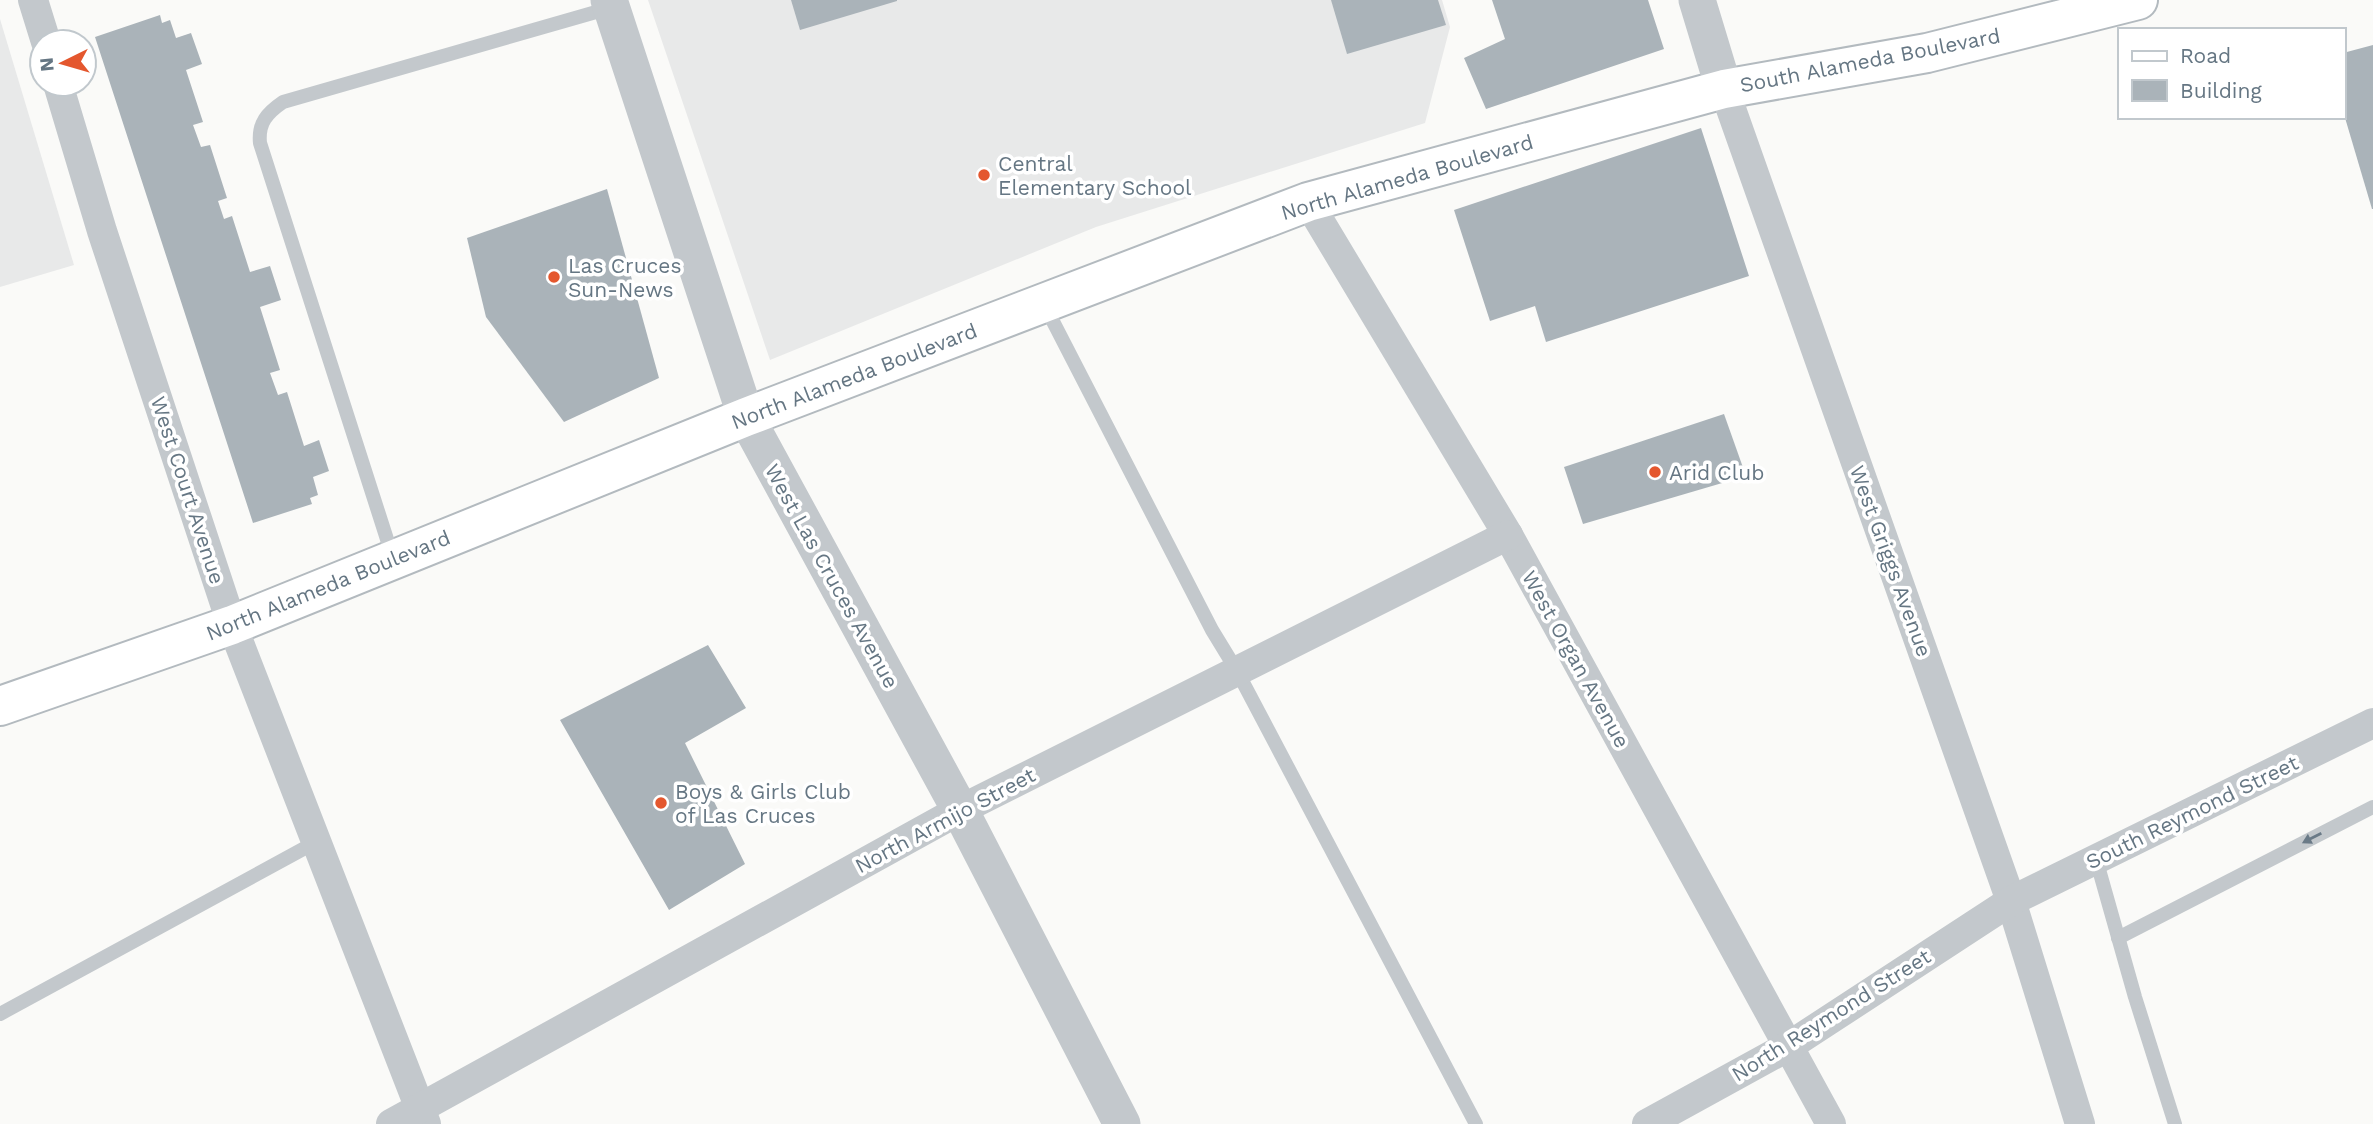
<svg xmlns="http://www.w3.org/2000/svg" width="2373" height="1124" font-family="'Work Sans',sans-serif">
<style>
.built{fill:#e8e9e9}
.building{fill:#aab3b9}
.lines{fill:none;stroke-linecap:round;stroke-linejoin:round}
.secondary-casing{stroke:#b3babf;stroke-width:42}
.service{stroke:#c3c8cc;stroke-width:14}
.minor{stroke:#c3c8cc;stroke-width:30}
.tertiary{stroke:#c3c8cc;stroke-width:37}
.secondary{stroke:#fff;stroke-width:38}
.oneway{fill:#6a7a87}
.poi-dot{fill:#e4572e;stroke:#fff;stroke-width:2.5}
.labels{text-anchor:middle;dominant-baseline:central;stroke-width:7;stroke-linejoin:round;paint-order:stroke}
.street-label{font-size:21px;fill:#657683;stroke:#fff}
.poi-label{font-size:21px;fill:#657683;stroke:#fff;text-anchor:start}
</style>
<rect width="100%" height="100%" fill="#fafaf8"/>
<g class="built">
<polygon points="648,0 1442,0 1450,27 1425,123 1096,227 770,360"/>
<polygon points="0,19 74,265 0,287"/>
</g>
<g class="building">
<polygon points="791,0 897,0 897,1 800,30"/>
<polygon points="1331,0 1438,0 1446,25 1347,54"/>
<polygon points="1492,0 1648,0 1664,49 1486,109 1464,58 1505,39"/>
<polygon points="160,15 162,23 170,20 176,38 191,33 202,64 186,70 203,122 193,125 201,147 210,145 227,198 218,201 224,219 232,216 250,272 270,266 281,300 260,307 280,370 270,373 278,395 287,392 304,446 319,440 329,471 313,477 318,495 310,498 312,504 253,523 95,37"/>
<polygon points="2373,45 2373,209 2372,209 2343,111 2343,53"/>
<polygon points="1701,128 1749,276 1546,342 1535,306 1490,321 1454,210"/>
<polygon points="607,189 659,378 564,422 486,317 467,238"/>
<polygon points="1724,414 1746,476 1583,524 1564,467"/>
<polygon points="708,645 746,708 685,743 745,864 669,910 560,720"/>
</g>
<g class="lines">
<defs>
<polyline id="secondary" points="0,706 232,625 746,417 1308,202 1724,89 1927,53 2138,0"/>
</defs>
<use href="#secondary" class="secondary-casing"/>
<g class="service">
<polyline points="1044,304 1212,630 1237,671 1476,1124"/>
<path d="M393 558 260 143C258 123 267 113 283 102L610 8"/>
<polyline points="2096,859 2135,997 2175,1124"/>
<polyline points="2118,938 2373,807"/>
<polyline points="0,1014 316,842"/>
</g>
<g class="minor">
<polyline points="33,0 46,42"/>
<polyline points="58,84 102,231 232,625 426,1124"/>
<polyline points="1724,89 2011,901 2080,1124"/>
<polyline points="1308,202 1508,535 1831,1124"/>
<polyline points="391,1124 960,810 1508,535"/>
<polyline points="1647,1124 1789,1046 2011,901 2373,723"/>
</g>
<g class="tertiary">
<polyline points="609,0 746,417 960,810 1122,1124"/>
<polyline points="1697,0 1724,89"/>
</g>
<use href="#secondary" class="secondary"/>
</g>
<defs><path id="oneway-solid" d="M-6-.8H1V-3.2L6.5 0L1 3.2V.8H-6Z" transform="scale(1.75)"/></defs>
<use class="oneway" href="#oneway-solid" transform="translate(2312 838) rotate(153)"/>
<g class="poi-dot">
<circle cx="984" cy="175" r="7"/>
<circle cx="554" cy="277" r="7"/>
<circle cx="1655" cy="472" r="7"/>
<circle cx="661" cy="803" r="7"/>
</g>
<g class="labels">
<g class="street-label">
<text transform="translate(1870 60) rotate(-11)">South Alameda Boulevard</text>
<text transform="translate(1407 177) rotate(-16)">North Alameda Boulevard</text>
<text transform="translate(854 376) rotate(-21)">North Alameda Boulevard</text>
<text transform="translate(188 490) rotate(72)">West Court Avenue</text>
<text transform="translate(1891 561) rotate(70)">West Griggs Avenue</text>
<text transform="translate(832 576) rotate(61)">West Las Cruces Avenue</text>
<text transform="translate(328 585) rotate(-22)">North Alameda Boulevard</text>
<text transform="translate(1576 659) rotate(61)">West Organ Avenue</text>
<text transform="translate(2192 812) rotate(-26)">South Reymond Street</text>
<text transform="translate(945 820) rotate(-28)">North Armijo Street</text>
<text transform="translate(1831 1015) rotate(-32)">North Reymond Street</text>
</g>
<g class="poi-label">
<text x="998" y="163">Central<tspan x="998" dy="24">Elementary School</tspan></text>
<text x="568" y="265">Las Cruces<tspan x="568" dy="24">Sun-News</tspan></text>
<text x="1669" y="472">Arid Club</text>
<text x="675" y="791">Boys &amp; Girls Club<tspan x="675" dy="24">of Las Cruces</tspan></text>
</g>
</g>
<rect x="2118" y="28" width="228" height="91" fill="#ffffff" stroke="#c1c8cd" stroke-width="2"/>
<rect x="2132" y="51" width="35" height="10" fill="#ffffff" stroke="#c1c8cd" stroke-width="2"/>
<text x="2180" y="63" font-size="21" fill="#657683">Road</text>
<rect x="2132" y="80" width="35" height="21" fill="#aab3b9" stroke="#c1c8cd" stroke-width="2"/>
<text x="2180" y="98" font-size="21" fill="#657683">Building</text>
<g transform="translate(63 63) rotate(265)"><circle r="33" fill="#ffffff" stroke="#c1c8cd" stroke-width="2"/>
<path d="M0-5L12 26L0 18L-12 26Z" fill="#e4572e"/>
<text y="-10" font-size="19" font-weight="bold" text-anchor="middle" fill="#657683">N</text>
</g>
</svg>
